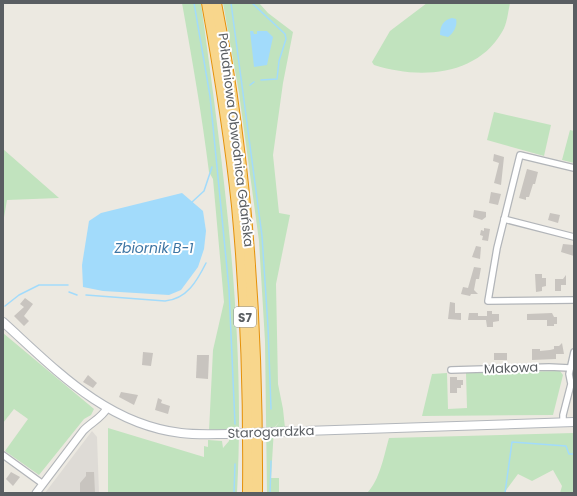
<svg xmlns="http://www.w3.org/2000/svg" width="577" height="496" font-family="Poppins,sans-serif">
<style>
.industrial{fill:#dedbd6}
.green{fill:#c1e3be}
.water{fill:#a2dbfb}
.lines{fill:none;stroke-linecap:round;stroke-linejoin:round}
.stream{stroke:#a2dbfb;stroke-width:1.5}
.building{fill:#c8c4bf}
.minor-casing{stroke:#b2b5b9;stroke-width:8}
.tertiary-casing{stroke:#b2b5b9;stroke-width:9}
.secondary-casing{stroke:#b3b7bc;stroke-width:10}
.motorway-casing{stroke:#e59109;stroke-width:12}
.minor{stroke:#fff;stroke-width:5.5}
.tertiary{stroke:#fff;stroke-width:7}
.secondary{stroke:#fff;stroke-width:8}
.motorway{stroke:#f8d68c;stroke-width:10}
.secondary-bridge-casing{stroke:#b3b7bc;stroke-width:10;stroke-linecap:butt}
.secondary-bridge{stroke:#fff;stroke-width:8}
.labels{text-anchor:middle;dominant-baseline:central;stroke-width:4;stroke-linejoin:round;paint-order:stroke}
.shield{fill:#fff;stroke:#8c8e91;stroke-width:1}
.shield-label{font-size:12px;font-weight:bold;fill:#5a5e62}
.street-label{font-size:13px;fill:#5a5e62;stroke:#fff}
.water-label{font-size:14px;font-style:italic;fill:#3e76a4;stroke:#fff}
</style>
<rect width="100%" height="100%" fill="#ece9e1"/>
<polygon class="industrial" points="92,431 97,437 99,493 45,493"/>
<g class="green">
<path d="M182 3H201C223 165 246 329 237 493H108V428L204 457V446L208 447V440L222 441 223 448 229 441V430L209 431 213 350 224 302 213 179 209 172C202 115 192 59 182 3Z"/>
<polygon points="223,3 259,3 268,13 293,32 283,83 273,155 279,213 290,215 276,284 278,384 283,409 285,428 274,429 280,421 274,428 271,478 279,478 279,493 267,493 265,341 259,241 239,93"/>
<path d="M427 3H510C508 12 507 25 502 32 476 77 418 79 374 65L372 62 390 31Z"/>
<polygon points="494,112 551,125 544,156 487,140"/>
<polygon points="570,130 574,131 574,163 562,160"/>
<polygon points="3,149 59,198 7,200 3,223"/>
<polygon points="3,333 94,409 91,415 84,419 39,475 5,451 28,419 14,409 3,423"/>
<polygon points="560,371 563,375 553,415 422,416 432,374 447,373 448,409 467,408 466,373"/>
<path d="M574 433V493H560L562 486 553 470 532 481 518 474 504 493H367C380 480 384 455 389 438Z"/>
</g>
<g class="water">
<path d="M452 18 456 19C458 25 453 34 448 37L440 35C440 26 443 20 452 18Z"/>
<polygon points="250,31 253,31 254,34 257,34 257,31 267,31 273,37 267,65 254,67"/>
<polygon points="182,193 203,211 206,231 204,249 198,267 181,290 169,295 103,291 83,287 82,265 89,221 101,213"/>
</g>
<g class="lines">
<g class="stream">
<polyline points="194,3 210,96 229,289 235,424"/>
<polyline points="231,3 262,236 268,327 271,409"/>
<polyline points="252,3 285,34 286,39 279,61 277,79 261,80"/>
<polyline points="250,85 254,82"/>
<polyline points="192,202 204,191 212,167"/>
<polyline points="69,292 77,295"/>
<path d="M86 295 165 301C187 299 197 281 206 263"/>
<polyline points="5,306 19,295 39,285 68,285"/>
<polyline points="234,493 235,464"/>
<polyline points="270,493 271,461"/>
<polyline points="505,493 512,442 566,446 569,454 574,454"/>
</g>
</g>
<g class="building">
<polygon points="494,154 504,157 501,185 494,183 499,163 493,161"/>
<polygon points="527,169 538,172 535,184 533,184 529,197 526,197 526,200 519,198"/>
<polygon points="491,192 501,194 498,205 489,203"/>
<polygon points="474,210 486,212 486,217 482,220 473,217"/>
<polygon points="550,213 560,215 558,223 548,220"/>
<polygon points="484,228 490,229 488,241 482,240 483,236 480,235 481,230 484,231"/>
<polygon points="563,244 573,245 574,256 561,252"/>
<polygon points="476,246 481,247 480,259 472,257"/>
<polygon points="474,267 481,268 479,279 476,279 474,290 478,294 471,294 470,296 461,294 463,287 468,288"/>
<polygon points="535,274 542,274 542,278 546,278 546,286 542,287 542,291 536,292"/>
<polygon points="566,275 566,285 561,285 561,291 555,291 555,279 563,279"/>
<polygon points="25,298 33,304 24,316 29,321 24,326 14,316 24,307 20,304"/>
<polygon points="450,302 455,303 455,313 461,313 461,320 448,319"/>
<polygon points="487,311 492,311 492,314 499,314 499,321 493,322 493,327 487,327 486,320 468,320 469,313 478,313 478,316 487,316"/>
<polygon points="552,313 554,317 557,317 557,324 554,324 554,326 547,326 547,320 527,320 527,314"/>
<polygon points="562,343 564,354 556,354 556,359 532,360 532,349 540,349 540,351 550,350 554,349 554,346 559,346"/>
<polygon points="143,352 153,353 151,366 142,365"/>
<rect x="494" y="353" width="13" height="7"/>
<polygon points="197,355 209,355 208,379 196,378"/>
<polygon points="88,375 97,383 93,388 83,382"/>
<polygon points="450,377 457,377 457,380 463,380 463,385 461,385 461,388 457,388 457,393 450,393"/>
<polygon points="121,392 138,395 134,405 119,397"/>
<polygon points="158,398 162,400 161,403 170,406 168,414 155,410"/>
<polygon points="11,472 20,477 13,486 6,479"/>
<polygon points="86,472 94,472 95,493 80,493 80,483 86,476"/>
</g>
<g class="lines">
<defs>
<g id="minor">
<polyline points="574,168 520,155 497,248 488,301 574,300"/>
<polyline points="504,219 574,237"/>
<polyline points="451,370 549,367 570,368"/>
<polyline points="563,422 563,415 571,384 569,374 574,352"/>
<polyline points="3,455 43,484"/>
</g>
<path id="tertiary" d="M36 493 83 431C90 423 102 418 107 408"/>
<g id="secondary">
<path d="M3 322C56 370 106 424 181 433 197 435 213 434 229 434"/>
<polyline points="274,432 574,422"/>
</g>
<g id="motorway">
<path d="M207 3C219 70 230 138 237 206 246 301 249 397 248 493"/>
<path d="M216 3C248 165 258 328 257 493"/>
</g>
</defs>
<use href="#minor" class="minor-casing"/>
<use href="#tertiary" class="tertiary-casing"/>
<use href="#secondary" class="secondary-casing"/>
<use href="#motorway" class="motorway-casing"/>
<use href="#minor" class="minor"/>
<use href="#tertiary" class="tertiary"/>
<use href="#secondary" class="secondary"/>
<use href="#motorway" class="motorway"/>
<defs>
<polyline id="secondary-bridge" points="229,434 274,432"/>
</defs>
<use href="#secondary-bridge" class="secondary-bridge-casing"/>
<use href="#secondary-bridge" class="secondary-bridge"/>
</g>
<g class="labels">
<rect class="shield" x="234" y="307" width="22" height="20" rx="3"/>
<g class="shield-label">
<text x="245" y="317">S7</text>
</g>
<g class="street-label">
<text transform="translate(236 140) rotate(83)">Południowa Obwodnica Gdańska</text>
<text transform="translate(511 368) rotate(-2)">Makowa</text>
<text transform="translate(271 432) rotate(-2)">Starogardzka</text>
</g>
<g class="water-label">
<text x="154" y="248">Zbiornik B-1</text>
</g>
</g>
<rect width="577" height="496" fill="none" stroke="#5a5e62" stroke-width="8"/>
</svg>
